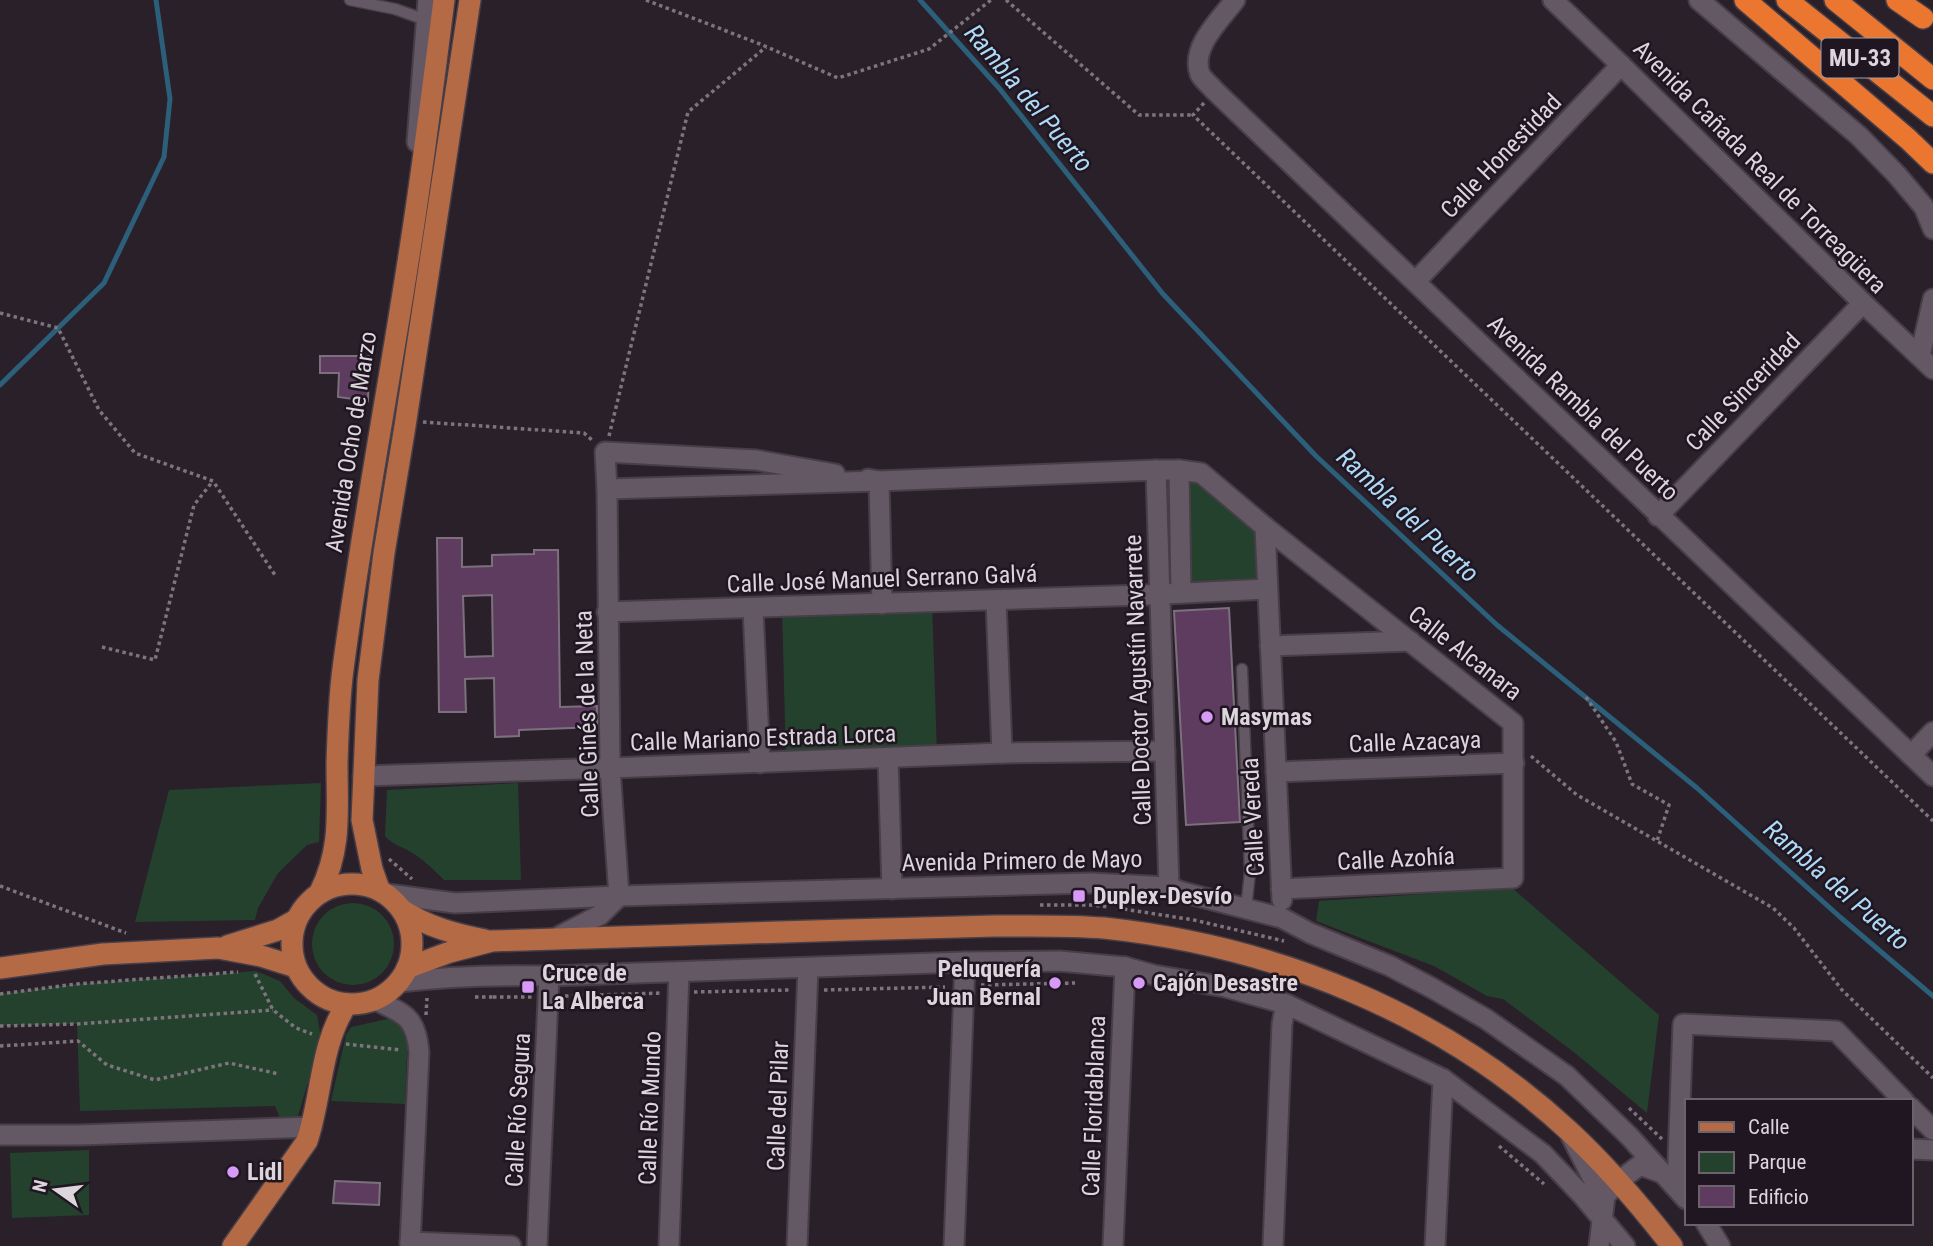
<svg xmlns="http://www.w3.org/2000/svg" width="1933" height="1246" font-family="'Roboto Condensed',sans-serif">
<style>
.green{fill:#24412d}
.lines{fill:none;stroke-linecap:round;stroke-linejoin:round}
.stream{stroke:#2b5f7a;stroke-width:5}
.building{fill:#5d3c5f;stroke:#7c707d;stroke-width:2;fill-rule:evenodd}
.lane-casing{stroke:#473e47;stroke-width:13}
.street-casing{stroke:#473e47;stroke-width:23}
.primary-casing{stroke:#473e47;stroke-width:24}
.highway-casing{stroke:#473e47;stroke-width:24}
.path{stroke:#7d747d;stroke-width:3.5;stroke-dasharray:3.5 3.5;stroke-linecap:butt}
.lane{stroke:#645865;stroke-width:10}
.street{stroke:#645865;stroke-width:19}
.primary{stroke:#b46a45;stroke-width:21}
.highway{stroke:#ea7630;stroke-width:21}
.poi-dot{fill:#d89af8;stroke:#201621;stroke-width:2.5}
.labels{text-anchor:middle;dominant-baseline:central;stroke-width:5;stroke-linejoin:round;paint-order:stroke}
.shield{fill:#201621;stroke:#a49ca4;stroke-width:2}
.shield-label{font-size:23px;font-weight:bold;fill:#dcd5dc}
.street-label{font-size:24px;fill:#dcd5dc;stroke:#201621}
.poi-label{font-size:24px;font-weight:bold;fill:#dcd5dc;stroke:#201621;text-anchor:start}
.water-label{font-size:26px;font-style:italic;fill:#addaf6;stroke:#201621}
</style>
<rect width="100%" height="100%" fill="#2a202a"/>
<g class="green">
<polygon points="1179,470 1265,527 1267,589 1181,593"/>
<polygon points="932,602 937,755 786,762 782,607"/>
<polygon points="321,783 319,842 307,845 278,873 258,908 255,920 135,922 169,790"/>
<path d="M518 783 521 880H444C433 869 423 859 409 851 400 846 392 844 385 836L387 790Z"/>
<polygon points="1512,888 1659,1015 1647,1113 1575,1053 1503,999 1487,996 1434,966 1316,921 1319,901"/>
<circle cx="353" cy="944" r="41"/>
<polygon points="256,971 280,981 294,998 317,1015 321,1038 298,1116 280,1118 275,1106 80,1111 77,1024 0,1026 0,994 76,984"/>
<polygon points="392,1018 408,1028 405,1104 331,1101 346,1035 351,1027"/>
<polygon points="89,1150 89,1215 12,1218 10,1153"/>
</g>
<g class="lines">
<g class="stream">
<polyline points="920,0 999,88 1163,294 1316,456 1497,625 1697,788 1840,917 1933,996"/>
<polyline points="0,385 104,283 164,157 170,99 156,0"/>
</g>
</g>
<g class="building">
<polygon points="320,356 369,356 368,401 338,397 339,373 320,373"/>
<path d="M437 538H462V567L492 566V555L534 554V550H558L560 707 597 706V727L519 730V736L495 737 494 678 465 679 466 712H439ZM492 595 493 656 465 657 463 596Z"/>
<polygon points="1229,608 1240,822 1186,825 1174,611"/>
<polygon points="335,1181 380,1183 379,1205 333,1203"/>
</g>
<g class="lines">
<defs>
<g id="lane">
<polyline points="350,0 395,9 426,20"/>
<polyline points="1242,669 1250,872 1246,909"/>
</g>
<g id="street">
<path d="M1235 0C1221 19 1190 47 1200 74 1203 80 1211 86 1215 91L1933 776"/>
<polyline points="1553,0 1621,65 1863,303 1933,369"/>
<polyline points="1699,0 1859,136 1897,175 1924,207 1933,229"/>
<polyline points="417,142 428,0"/>
<polyline points="1416,281 1621,65"/>
<polyline points="1920,356 1933,299"/>
<polyline points="1156,470 1169,887"/>
<polyline points="1179,470 1181,593"/>
<polyline points="868,479 879,481 882,604"/>
<polyline points="607,489 879,481 1156,470 1179,470 1201,473 1265,527 1513,723 1513,878 1281,889"/>
<polyline points="1658,516 1863,303"/>
<polyline points="1265,527 1282,900"/>
<polyline points="996,600 1002,753"/>
<polyline points="753,608 760,763"/>
<polyline points="607,612 1144,595 1267,589"/>
<polyline points="1270,646 1410,641"/>
<polyline points="1911,755 1933,732"/>
<polyline points="888,758 892,889"/>
<polyline points="1276,772 1514,763"/>
<polyline points="363,776 610,768 1002,753 1165,751"/>
<polyline points="387,894 455,903 619,896 1091,883 1169,887 1182,892 1282,918 1310,933 1390,966 1432,988 1486,1019 1567,1076 1629,1136 1686,1199"/>
<polyline points="554,939 600,915 619,896 610,768 607,489 605,452 756,460 835,474"/>
<path d="M399 982C449 976 499 975 549 976L965 962 1059 961 1125 967 1154 975 1225 987 1286 1004 1443 1079 1543 1154 1582 1195 1625 1246"/>
<path d="M375 1000C405 1014 416 1017 419 1052L410 1246"/>
<polyline points="1910,1107 1933,1130"/>
<polyline points="0,1135 79,1135 312,1127"/>
<polyline points="1571,1136 1595,1183 1605,1196"/>
<polyline points="1910,1149 1933,1150"/>
<polyline points="1677,1187 1683,1024 1836,1031 1904,1101"/>
<polyline points="1706,1223 1720,1246"/>
<polyline points="410,1242 511,1246"/>
<polyline points="537,1246 549,976"/>
<polyline points="669,1246 679,972"/>
<polyline points="797,1246 808,968"/>
<polyline points="954,1246 965,962"/>
<polyline points="1113,1246 1125,967"/>
<polyline points="1273,1246 1282,1024 1286,1004"/>
<polyline points="1435,1246 1443,1079"/>
<polyline points="1599,1246 1605,1196 1619,1181 1640,1165 1662,1173"/>
</g>
<g id="primary">
<circle cx="352" cy="944" r="60"/>
<polyline points="379,889 372,869 362,820 368,680 384,553 405,426 470,0"/>
<path d="M320 892C342 848 337 811 337 763 338 732 339 699 343 669 361 532 387 397 408 262 422 175 433 87 444 0"/>
<path d="M402 910C428 927 455 934 485 940"/>
<polyline points="227,946 278,930 296,920"/>
<polyline points="0,968 103,954 218,948 261,956 296,967"/>
<path d="M407 968 450 952 492 941C610 937 728 934 847 930 896 929 945 927 995 926 1031 926 1068 925 1104 928 1275 946 1442 1013 1569 1131 1607 1166 1640 1205 1672 1246"/>
<path d="M233 1246 307 1141C322 1097 320 1044 347 1004"/>
</g>
<g id="highway">
<polyline points="1745,0 1908,139 1933,163"/>
<polyline points="1787,0 1933,116"/>
<polyline points="1835,0 1933,79"/>
<polyline points="1897,0 1923,18"/>
</g>
</defs>
<use href="#lane" class="lane-casing"/>
<use href="#street" class="street-casing"/>
<use href="#primary" class="primary-casing"/>
<use href="#highway" class="highway-casing"/>
<g class="path">
<polyline points="646,0 760,44 838,78 929,49 991,0"/>
<polyline points="1006,0 1139,115 1193,115"/>
<polyline points="1204,103 1193,115 1933,821"/>
<polyline points="0,313 58,328 99,410 135,453 213,481 275,575"/>
<polyline points="423,422 584,433 593,441"/>
<polyline points="609,436 688,112 766,47"/>
<polyline points="102,647 155,660 194,505 213,481"/>
<polyline points="1586,697 1616,742 1632,784 1669,805 1657,841"/>
<polyline points="1531,756 1577,795 1773,908 1794,928 1842,990 1933,1078"/>
<polyline points="389,859 412,879"/>
<polyline points="0,886 126,933"/>
<polyline points="1040,905 1090,905 1109,907"/>
<polyline points="1117,908 1194,920 1284,941"/>
<polyline points="255,974 273,1010 296,1028 312,1034"/>
<polyline points="981,985 1075,983"/>
<polyline points="824,990 945,987"/>
<polyline points="694,992 791,990"/>
<polyline points="0,994 76,984 238,972"/>
<polyline points="565,996 662,993"/>
<polyline points="475,997 493,997 493,994"/>
<polyline points="493,997 532,997"/>
<polyline points="426,1015 427,998"/>
<polyline points="0,1026 77,1024 273,1010"/>
<polyline points="346,1044 401,1050"/>
<polyline points="0,1046 78,1041 107,1065 155,1080 229,1063 279,1074"/>
<polyline points="1629,1108 1662,1139"/>
<polyline points="1499,1146 1544,1184"/>
</g>
<use href="#lane" class="lane"/>
<use href="#street" class="street"/>
<use href="#primary" class="primary"/>
<use href="#highway" class="highway"/>
</g>
<g class="poi-dot">
<circle cx="1207" cy="717" r="7"/>
<rect x="1072" y="889" width="14" height="14" rx="3.5"/>
<circle cx="1055" cy="983" r="7"/>
<circle cx="1139" cy="983" r="7"/>
<rect x="521" y="980" width="14" height="14" rx="3.5"/>
<circle cx="233" cy="1172" r="7"/>
</g>
<g class="labels">
<rect class="shield" x="1821.5" y="38.5" width="77" height="39" rx="5"/>
<g class="shield-label">
<text x="1860" y="58">MU-33</text>
</g>
<g class="street-label">
<text transform="translate(1501 156) rotate(-46)">Calle Honestidad</text>
<text transform="translate(1760 167) rotate(45)">Avenida Cañada Real de Torreagüera</text>
<text transform="translate(1743 392) rotate(-46)">Calle Sinceridad</text>
<text transform="translate(1583 408) rotate(44)">Avenida Rambla del Puerto</text>
<text transform="translate(351 442) rotate(-81)">Avenida Ocho de Marzo</text>
<text transform="translate(882 579) rotate(-2)">Calle José Manuel Serrano Galvá</text>
<text transform="translate(1465 653) rotate(38)">Calle Alcanara</text>
<text transform="translate(1138 680) rotate(-92)">Calle Doctor Agustín Navarrete</text>
<text transform="translate(587 714) rotate(-92)">Calle Ginés de la Neta</text>
<text transform="translate(763 738) rotate(-2)">Calle Mariano Estrada Lorca</text>
<text transform="translate(1415 742) rotate(-2)">Calle Azacaya</text>
<text transform="translate(1253 817) rotate(-93)">Calle Vereda</text>
<text transform="translate(1396 859) rotate(-3)">Calle Azohía</text>
<text transform="translate(1022 861) rotate(-1)">Avenida Primero de Mayo</text>
<text transform="translate(778 1106) rotate(-88)">Calle del Pilar</text>
<text transform="translate(1094 1106) rotate(-88)">Calle Floridablanca</text>
<text transform="translate(650 1108) rotate(-88)">Calle Río Mundo</text>
<text transform="translate(518 1110) rotate(-87)">Calle Río Segura</text>
</g>
<g class="poi-label">
<text x="1221" y="717">Masymas</text>
<text x="1093" y="896">Duplex-Desvío</text>
<text x="1041" y="969" text-anchor="end">Peluquería<tspan x="1041" dy="28">Juan Bernal</tspan></text>
<text x="542" y="973">Cruce de<tspan x="542" dy="28">La Alberca</tspan></text>
<text x="1153" y="983">Cajón Desastre</text>
<text x="247" y="1172">Lidl</text>
</g>
<g class="water-label">
<text transform="translate(1029 98) rotate(50)">Rambla del Puerto</text>
<text transform="translate(1408 515) rotate(43)">Rambla del Puerto</text>
<text transform="translate(1837 885) rotate(41)">Rambla del Puerto</text>
</g>
</g>
<rect x="1685" y="1099" width="228" height="126" fill="#201621" stroke="#6b626c" stroke-width="2"/>
<rect x="1699" y="1122" width="35" height="10" fill="#b46a45" stroke="#6b626c" stroke-width="2"/>
<text x="1748" y="1134" font-size="21" fill="#dcd5dc">Calle</text>
<rect x="1699" y="1152" width="35" height="21" fill="#24412d" stroke="#6b626c" stroke-width="2"/>
<text x="1748" y="1169" font-size="21" fill="#dcd5dc">Parque</text>
<rect x="1699" y="1186" width="35" height="21" fill="#5d3c5f" stroke="#6b626c" stroke-width="2"/>
<text x="1748" y="1204" font-size="21" fill="#dcd5dc">Edificio</text>
<g transform="translate(56 1190) rotate(284)" stroke="#201621" stroke-width="5" paint-order="stroke">
<path d="M0-5L12 26L0 18L-12 26Z" fill="#dcd5dc"/>
<text y="-10" font-size="19" font-weight="bold" text-anchor="middle" fill="#dcd5dc">N</text>
</g>
</svg>
